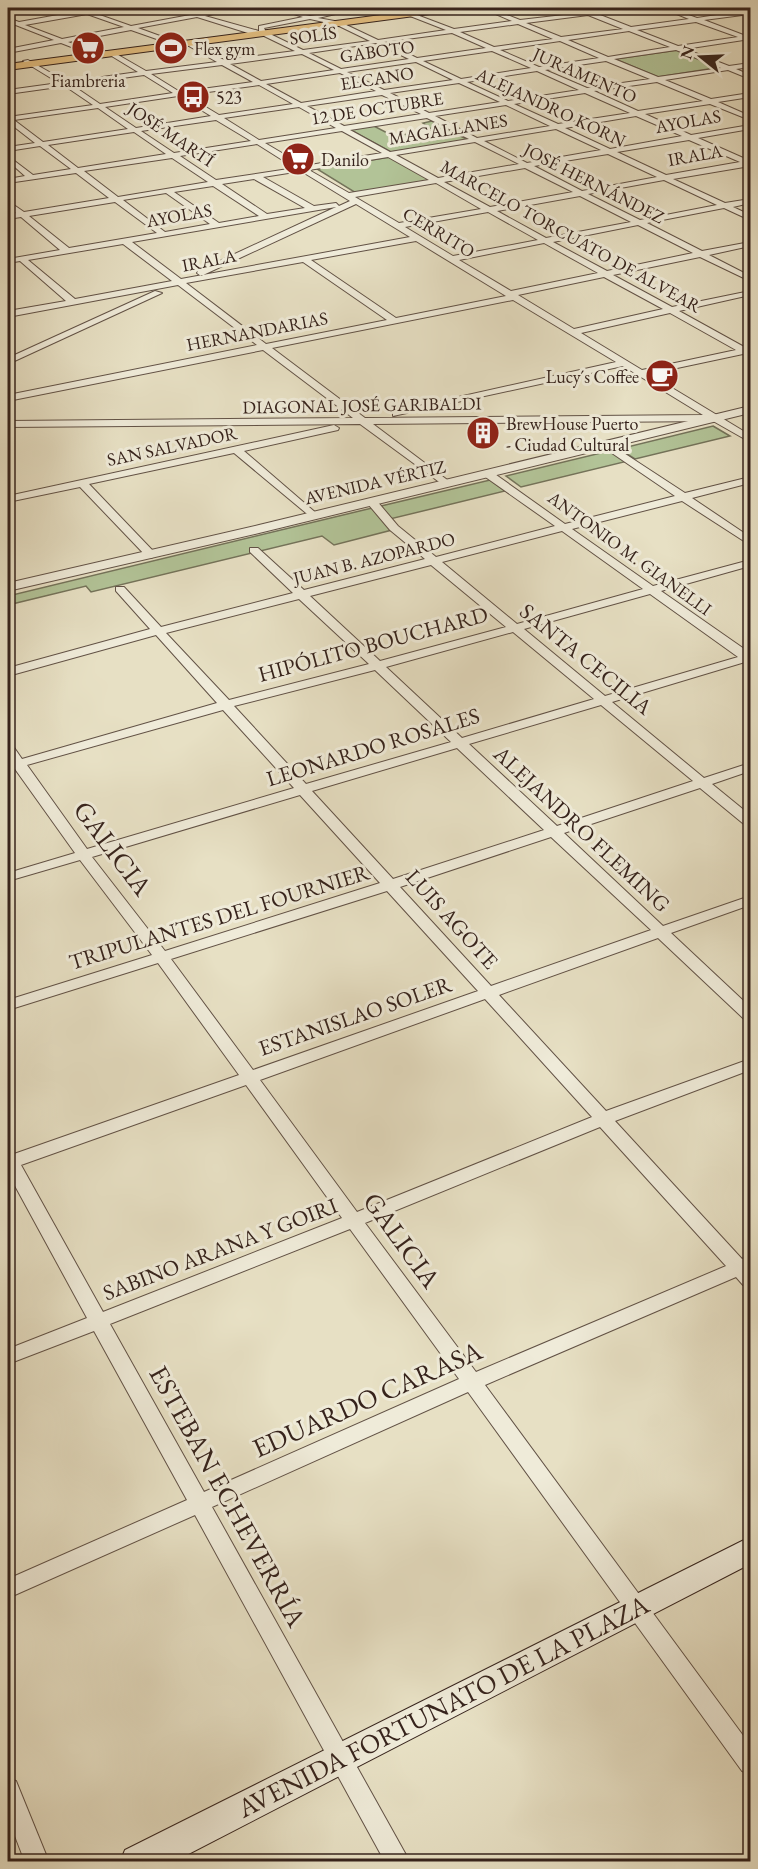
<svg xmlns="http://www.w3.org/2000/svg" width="758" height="1869" font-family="'EB Garamond',serif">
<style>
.green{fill:#b2c397;stroke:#74735a;stroke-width:1.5}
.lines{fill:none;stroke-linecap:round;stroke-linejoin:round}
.minor-casing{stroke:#625246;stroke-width:2}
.tertiary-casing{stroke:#625246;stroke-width:2}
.secondary-casing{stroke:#36231c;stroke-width:2}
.primary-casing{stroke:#36231c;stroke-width:2}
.minor{fill:#efebd9;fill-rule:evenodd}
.tertiary{fill:#efebd9;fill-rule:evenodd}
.secondary{fill:#efebd9;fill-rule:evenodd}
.primary{fill:#e4c082;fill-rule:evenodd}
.labels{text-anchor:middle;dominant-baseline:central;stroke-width:6;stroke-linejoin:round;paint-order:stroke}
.far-street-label{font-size:18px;fill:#36231c;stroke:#efebd9}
.far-poi-label{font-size:18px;fill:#36231c;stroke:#efebd9;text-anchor:start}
.street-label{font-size:22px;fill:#36231c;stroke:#efebd9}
.near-street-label{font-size:27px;fill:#36231c;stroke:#efebd9}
</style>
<rect width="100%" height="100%" fill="#e7e0c4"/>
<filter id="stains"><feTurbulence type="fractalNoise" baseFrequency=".00333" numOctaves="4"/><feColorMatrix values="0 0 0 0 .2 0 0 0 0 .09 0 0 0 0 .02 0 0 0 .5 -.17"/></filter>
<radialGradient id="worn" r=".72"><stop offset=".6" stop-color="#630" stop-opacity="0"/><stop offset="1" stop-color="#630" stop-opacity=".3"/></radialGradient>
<g class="green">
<polygon points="678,50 721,67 658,77 615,59"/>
<polygon points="432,121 468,140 391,152 349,129 372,125 393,136 434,131 423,123"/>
<polygon points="390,157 431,180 356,193 317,169"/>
<polygon points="713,426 730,436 635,459 619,449"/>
<polygon points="613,450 628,461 521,487 506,476"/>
<polygon points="490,480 505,491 390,519 381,506"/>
<polygon points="372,508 392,530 334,545 322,536 91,592 86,586 8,605 8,596"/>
</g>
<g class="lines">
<defs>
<g id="minor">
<path d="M73 8 88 10 113 8 94 13 131 26 190 15 171 8 198 14 240 8 205 16 259 31V26L303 17 276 8 310 16 362 8 318 18 340 22 378 40 446 30 405 14 378 8 409 12 454 29 512 21 482 8H489L520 20 625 8 595 13 631 27 689 19 662 8H669L697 18 750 10V14L704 20 746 36 750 35V39L685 49 729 66 750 63V67L736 69 750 75V79L728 70 665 80 711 99 750 93V97L718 102 750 116V120L710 104 645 114 691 135 750 125V129L698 138 750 161V166L673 179 725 203 750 199V203L733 207 750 215V220L724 208 647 223 702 251 750 242V246L709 255 750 276V281L700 257 613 275 672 307 750 291V295L679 311 746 348H750V357L743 354 649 374 750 435V442L713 421 373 424 450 482 451 484 446 487 360 424 8 427V421L353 418 263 350 8 401V395L257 345 178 285 8 317V311L66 301 20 261 8 263V259L60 250 21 217 8 219V215L16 213 8 207V201L24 212 109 198 76 173 8 183V179L25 176 8 161V156L33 175 71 169 40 146 8 151V147L35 143 8 122V117L93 105 65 86 8 94V90L59 83 23 61 28 60 67 82 138 72 110 55H92L61 43 8 53V49L54 40 8 22V18L19 22 80 11ZM87 14 124 27 62 39 25 25ZM588 15 623 29 561 37 526 23ZM197 17 248 33 262 35 295 51 224 60 190 42 171 40 138 28ZM310 19 337 25 370 41 303 50 266 32 264 28ZM696 22 738 37 678 46 637 30ZM518 24 553 39 494 47 460 32ZM131 30 168 43 187 45 217 62 146 71 113 52 93 51 68 42ZM629 31 670 47 608 57 568 40ZM452 33 486 48 417 58 384 42ZM560 41 599 58 539 67 500 50ZM376 43 409 59 341 69 309 53ZM676 50 721 68 658 77 614 59ZM492 51 531 68 461 79 423 61ZM302 54 334 70 261 81 230 64ZM606 61 650 79 587 88 545 70ZM416 62 453 80 384 90 347 72ZM222 65 253 82 180 92 151 74ZM537 71 579 90 508 101 467 82ZM340 73 376 91 301 103 266 84ZM144 75 173 93 100 104 72 85ZM657 82 703 101 638 111 594 91ZM459 83 500 102 429 113 390 93ZM259 85 293 104 219 115 186 95ZM585 93 630 113 558 124 514 104ZM382 95 421 114 344 126 307 106ZM178 96 211 116 136 128 105 107ZM506 105 550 126 477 138 435 116ZM299 107 336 128 259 140 224 118ZM98 108 128 129 43 142 14 120ZM636 116 682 136 610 149 565 128ZM427 118 469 139 390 152 350 130ZM216 120 251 141 174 153 141 131ZM556 129 601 150 527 163 484 141ZM342 131 382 153 304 166 265 143ZM134 132 166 154 78 168 48 145ZM689 140 740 162 666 175 617 152ZM475 142 519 164 438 178 396 155ZM257 144 295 168 216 180 180 156ZM608 154 657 177 582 191 534 166ZM388 157 429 180 349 193 309 170ZM172 158 208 182 118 197 84 171ZM525 168 573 192 490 207 444 182ZM301 171 350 201 339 206 336 203 314 206 263 177ZM254 179 305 208 267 214 222 184ZM664 180 717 205 640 220 588 194ZM436 183 481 209 399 223 355 197ZM213 186 259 216 219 223 174 192ZM166 193 210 224 165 232 123 200ZM580 196 631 222 546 238 497 211ZM115 202 157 233 69 248 29 216ZM356 204 410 237 181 279 132 242 336 207 198 271 197 273 201 276ZM488 212 538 240 453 256 405 227ZM638 225 693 253 607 271 553 242ZM416 241 506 296 396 318 311 260ZM544 243 598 273 511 291 459 260ZM123 244 172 281 75 299 28 260ZM303 262 387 320 266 344 186 283ZM604 277 663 309 574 329 518 295ZM513 300 616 362 396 411 393 412V416L623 366 703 415 365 418 272 348ZM670 313 736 350 642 370 581 333Z"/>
<polygon points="155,291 162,293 8,364 8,358"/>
<polygon points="334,425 339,428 338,430 244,451 316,513 316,517 312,518 234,453 89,484 155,553 157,555 151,558 147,557 80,487 8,502 8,496"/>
<path d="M607 442 685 493 750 477V483L692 498 750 537V545L682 501 572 529 653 586 750 560V566L661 591 750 653V664L745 662 612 702 704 778 750 763V771L712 784 750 815V826L745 825 700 788 564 833 663 926 750 896V905L671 933 750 1007V1020L744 1019 658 938 499 995 606 1111 750 1059V1070L615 1121 742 1259 750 1256V1287L743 1285 736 1277 485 1385 750 1745V1774L742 1771 468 1392 212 1507 410 1862H385L195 1515 8 1598V1579L187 1500 94 1331 8 1364V1349L87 1318 8 1173V1152L14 1154 239 1075 158 963 8 1010V1000L152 955 80 860 8 881V873L75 853 15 769H8V763L10 762 8 758V745L13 746 22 759 217 703 156 635 8 676V668L150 629 116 591V587H124L161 627 293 593 250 552V548H258L304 590 425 559 390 530 368 504V500H376L398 526 436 557 555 526 484 476V472H492L565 524 675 496 603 447V443ZM562 531 643 589 517 624 442 562ZM431 565 506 627 380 661 310 596ZM650 594 738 657 605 696 524 629ZM299 599 369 664 229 700 166 633ZM513 632 594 699 462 738 386 667ZM375 670 451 742 306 784 234 706ZM601 705 693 781 557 826 469 744ZM223 710 294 788 87 849 27 765ZM457 748 544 830 393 879 312 791ZM300 795 380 883 165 951 92 857ZM551 837 651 930 491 986 400 887ZM387 891 478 991 253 1070 171 959ZM485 999 592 1117 357 1212 260 1080ZM246 1085 342 1218 103 1312 21 1165ZM600 1127 726 1266 476 1372 365 1223ZM350 1229 459 1379 204 1492 110 1324Z"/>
<polygon points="8,1778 16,1781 49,1862 25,1862 8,1818"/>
</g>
<polygon id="tertiary" points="750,406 750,413 259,533 8,591 8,583 259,525"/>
<polygon id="secondary" points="750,1537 750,1564 173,1862 120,1862 125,1850"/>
<polygon id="primary" points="434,8 457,8 452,11 8,70 8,64"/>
</defs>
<use href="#minor" class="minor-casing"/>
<use href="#tertiary" class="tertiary-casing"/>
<use href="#secondary" class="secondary-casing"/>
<use href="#primary" class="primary-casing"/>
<use href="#minor" class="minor"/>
<use href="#tertiary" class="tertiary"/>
<use href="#secondary" class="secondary"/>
<use href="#primary" class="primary"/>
</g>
<defs>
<symbol id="supermarket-disc" viewBox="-11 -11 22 22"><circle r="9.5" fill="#8f2418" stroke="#efebd9"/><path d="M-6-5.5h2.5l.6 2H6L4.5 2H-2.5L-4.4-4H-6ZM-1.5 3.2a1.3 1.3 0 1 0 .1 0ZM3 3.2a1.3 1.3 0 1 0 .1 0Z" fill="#fff"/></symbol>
<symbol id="stadium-disc" viewBox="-11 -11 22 22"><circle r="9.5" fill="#8f2418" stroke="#efebd9"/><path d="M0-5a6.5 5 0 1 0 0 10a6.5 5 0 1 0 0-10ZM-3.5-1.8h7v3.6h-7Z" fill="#fff"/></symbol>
<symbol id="bus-disc" viewBox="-11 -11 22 22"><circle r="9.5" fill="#8f2418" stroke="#efebd9"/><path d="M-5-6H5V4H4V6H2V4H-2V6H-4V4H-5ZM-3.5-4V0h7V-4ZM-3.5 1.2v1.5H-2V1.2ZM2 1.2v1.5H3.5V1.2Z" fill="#fff"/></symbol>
<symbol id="cafe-disc" viewBox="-11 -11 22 22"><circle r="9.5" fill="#8f2418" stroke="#efebd9"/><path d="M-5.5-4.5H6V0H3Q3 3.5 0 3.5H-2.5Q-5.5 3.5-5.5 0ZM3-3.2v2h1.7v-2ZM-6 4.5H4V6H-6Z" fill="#fff"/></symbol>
<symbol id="building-disc" viewBox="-11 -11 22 22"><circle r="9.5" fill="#8f2418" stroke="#efebd9"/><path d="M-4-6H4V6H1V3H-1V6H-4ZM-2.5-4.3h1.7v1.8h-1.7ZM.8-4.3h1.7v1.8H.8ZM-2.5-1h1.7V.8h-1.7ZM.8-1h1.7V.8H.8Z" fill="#fff"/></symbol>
</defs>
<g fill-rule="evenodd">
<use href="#supermarket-disc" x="69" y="29" width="38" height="38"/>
<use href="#stadium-disc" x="152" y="29" width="38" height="38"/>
<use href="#bus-disc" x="174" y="78" width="38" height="38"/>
<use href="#supermarket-disc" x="279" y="140" width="38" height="38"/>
<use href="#cafe-disc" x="643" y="357" width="38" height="38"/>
<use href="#building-disc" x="464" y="414" width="38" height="38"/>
</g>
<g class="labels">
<g class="far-street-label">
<text transform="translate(313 35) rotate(-8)">SOLÍS</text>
<text transform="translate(377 51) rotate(-8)">GABOTO</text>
<text transform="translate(585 75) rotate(24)">JURAMENTO</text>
<text transform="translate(377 78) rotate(-9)">ELCANO</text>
<text transform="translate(551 107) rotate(25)">ALEJANDRO KORN</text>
<text transform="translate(377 108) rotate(-9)">12 DE OCTUBRE</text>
<text transform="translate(688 121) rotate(-10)">AYOLAS</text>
<text transform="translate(448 129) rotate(-9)">MAGALLANES</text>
<text transform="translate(171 134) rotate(34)">JOSÉ MARTÍ</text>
<text transform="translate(695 155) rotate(-10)">IRALA</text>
<text transform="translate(594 183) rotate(27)">JOSÉ HERNÁNDEZ</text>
<text transform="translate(179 215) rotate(-10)">AYOLAS</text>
<text transform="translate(439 232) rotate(31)">CERRITO</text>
<text transform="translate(571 236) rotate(29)">MARCELO TORCUATO DE ALVEAR</text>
<text transform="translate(209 260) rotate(-11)">IRALA</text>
<text transform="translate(257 331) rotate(-11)">HERNANDARIAS</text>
<text transform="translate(362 405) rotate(-1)">DIAGONAL JOSÉ GARIBALDI</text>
<text transform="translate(172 446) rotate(-12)">SAN SALVADOR</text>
<text transform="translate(375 482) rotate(-13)">AVENIDA VÉRTIZ</text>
<text transform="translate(630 553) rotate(36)">ANTONIO M. GIANELLI</text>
<text transform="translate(374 558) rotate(-14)">JUAN B. AZOPARDO</text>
</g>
<g class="far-poi-label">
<text x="194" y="48">Flex gym</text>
<text x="88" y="80" text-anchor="middle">Fiambreria</text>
<text x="216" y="97">523</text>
<text x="321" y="159">Danilo</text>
<text x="639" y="376" text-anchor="end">Lucy´s Coffee</text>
<text x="506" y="423">BrewHouse Puerto<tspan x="506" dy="21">- Ciudad Cultural</tspan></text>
</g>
<g class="street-label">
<text transform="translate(373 644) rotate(-15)">HIPÓLITO BOUCHARD</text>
<text transform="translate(586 659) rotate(39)">SANTA CECILIA</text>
<text transform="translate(373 747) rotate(-17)">LEONARDO ROSALES</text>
<text transform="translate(582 829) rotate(43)">ALEJANDRO FLEMING</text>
<text transform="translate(219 917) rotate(-17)">TRIPULANTES DEL FOURNIER</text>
<text transform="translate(452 919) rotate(48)">LUIS AGOTE</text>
<text transform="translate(355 1016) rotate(-19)">ESTANISLAO SOLER</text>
<text transform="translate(220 1249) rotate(-21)">SABINO ARANA Y GOIRI</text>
</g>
<g class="near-street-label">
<text transform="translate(113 848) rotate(53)">GALICIA</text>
<text transform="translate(402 1240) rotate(54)">GALICIA</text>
<text transform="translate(367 1399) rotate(-24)">EDUARDO CARASA</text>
<text transform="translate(228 1496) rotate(61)">ESTEBAN ECHEVERRÍA</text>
<text transform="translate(443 1706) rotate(-27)">AVENIDA FORTUNATO DE LA PLAZA</text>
</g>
</g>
<rect width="758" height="1869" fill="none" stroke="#e7e0c4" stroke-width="30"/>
<rect x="9" y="9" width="740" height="1851" fill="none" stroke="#36231c" stroke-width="3"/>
<rect x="15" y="15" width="728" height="1839" fill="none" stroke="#36231c" stroke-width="1.5"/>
<g transform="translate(701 57) rotate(288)" stroke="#efebd9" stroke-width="4.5" paint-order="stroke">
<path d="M0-4.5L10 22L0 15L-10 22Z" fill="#36231c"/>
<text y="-9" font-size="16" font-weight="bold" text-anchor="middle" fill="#36231c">N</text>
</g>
<rect width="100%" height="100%" filter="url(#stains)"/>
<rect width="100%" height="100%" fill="url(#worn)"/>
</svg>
